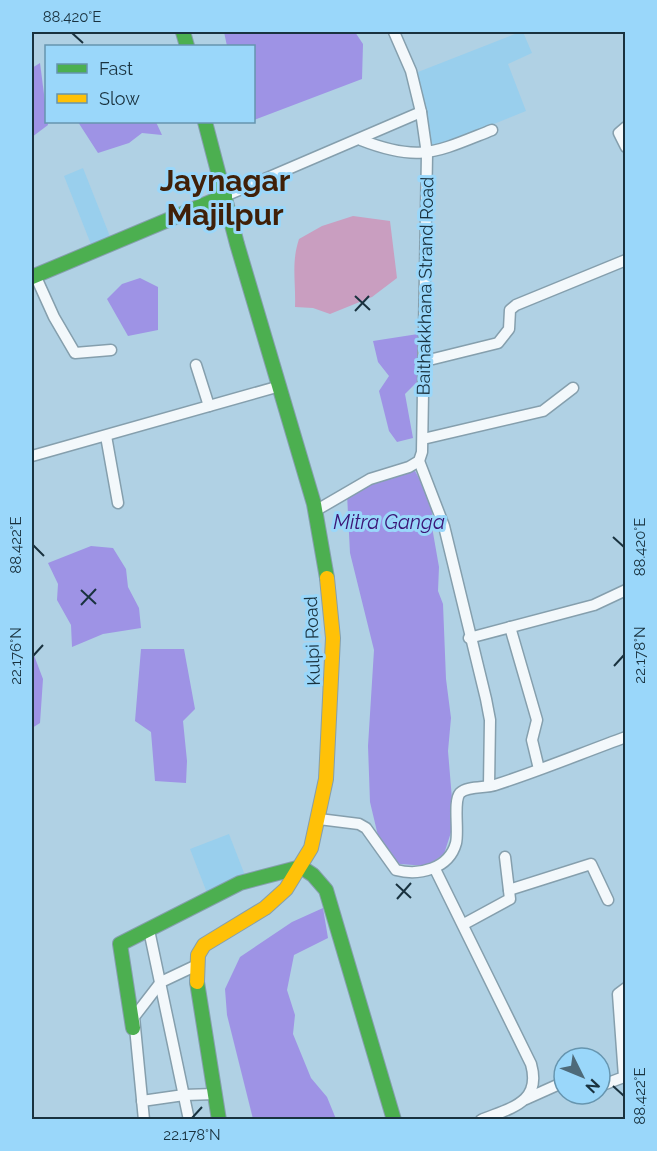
<svg xmlns="http://www.w3.org/2000/svg" width="657" height="1151" font-family="Raleway,sans-serif">
<style>
.built{fill:#99cfed}
.green{fill:#c99ec0}
.water{fill:#9e93e5}
.lines{fill:none;stroke-linecap:round;stroke-linejoin:round}
.street-casing{stroke:#859fad;stroke-width:13}
.fast-casing{stroke:#859fad;stroke-width:16}
.slow-casing{stroke:#859fad;stroke-width:16}
.street{stroke:#f3f8fb;stroke-width:10}
.fast{stroke:#4caf50;stroke-width:14}
.slow{stroke:#ffc107;stroke-width:14}
.ticks{fill:none;stroke:#19323f;stroke-width:2}
.labels{text-anchor:middle;dominant-baseline:central;stroke-width:6;stroke-linejoin:round;paint-order:stroke}
.street-label{font-size:18px;fill:#19323f;stroke:#9ad7fa}
.water-label{font-size:20px;font-style:italic;fill:#3b1576;stroke:#9ad7fa}
.town-label{font-size:30px;font-weight:bold;fill:#402008;stroke:#9ad7fa}
.neatline{fill:none;stroke:#19323f;stroke-width:2}
.ticks-label{font-size:15px;text-anchor:middle;fill:#19323f}
</style>
<rect width="100%" height="100%" fill="#b0d1e4"/>
<g class="built">
<polygon points="520,32 523,32 532,53 508,64 526,111 429,150 418,72"/>
<polygon points="83,168 111,239 92,247 64,176"/>
<polygon points="229,834 246,878 207,893 190,849"/>
</g>
<path class="green" d="M353 216 390 221 397 278 372 297 330 314 313 308 295 307C296 282 291 263 299 239L322 226Z"/>
<g class="water">
<polygon points="224,32 355,32 363,44 362,79 254,120 254,46 227,46"/>
<polygon points="40,63 48,125 32,137 32,68"/>
<polygon points="78,122 156,122 162,135 142,133 129,143 98,153"/>
<polygon points="140,278 158,287 158,330 128,336 107,299 122,284"/>
<polygon points="418,334 421,378 405,394 413,438 397,442 389,431 379,391 389,376 378,362 373,341"/>
<polygon points="399,471 415,471 432,501 432,527 439,567 438,591 443,604 446,679 451,718 448,751 454,823 444,854 427,866 400,864 385,853 379,840 370,802 368,746 374,650 350,553 347,494"/>
<polygon points="91,546 113,548 126,569 128,587 139,608 141,628 103,634 72,647 71,625 57,600 58,584 48,563"/>
<polygon points="32,633 32,650 43,679 40,723 32,728"/>
<polygon points="141,649 184,649 195,709 183,721 187,761 186,783 155,781 151,732 135,721"/>
<polygon points="323,908 328,938 294,955 287,990 295,1015 293,1034 311,1078 327,1097 336,1119 253,1119 227,1015 225,989 240,957 292,922"/>
</g>
<g class="lines">
<defs>
<g id="street">
<polyline points="626,127 619,133 626,147"/>
<path d="M361 140C420 163 436 152 492 130"/>
<polyline points="225,196 421,112 411,71 394,32"/>
<polyline points="35,275 54,317 75,353 111,350"/>
<polyline points="425,361 498,343 509,329 510,310 516,305 626,260"/>
<polyline points="196,365 209,406"/>
<polyline points="106,436 118,503"/>
<polyline points="423,439 543,411 573,388"/>
<polyline points="32,456 280,386"/>
<polyline points="419,461 444,526 486,699 490,720 489,786"/>
<polyline points="315,511 370,479 409,467 419,461 422,452 427,154 421,112"/>
<polyline points="510,627 537,720 532,740 539,769"/>
<polyline points="469,638 594,605 626,590"/>
<path d="M319 819 359 824 366 828 396 870C419 876 449 869 456 843 459 831 453 801 460 793 467 786 486 788 495 785 539 771 582 753 626 737"/>
<path d="M435 869 531 1064C542 1103 510 1108 481 1120"/>
<polyline points="509,890 591,864 608,900"/>
<polyline points="464,924 510,899 505,857"/>
<polyline points="149,930 189,1120"/>
<polyline points="600,1086 624,1077 618,994 626,988"/>
<polyline points="526,1099 564,1082"/>
<polyline points="142,1101 184,1095 215,1094"/>
<polyline points="144,1120 134,1017 161,982 197,965"/>
</g>
<g id="fast">
<polyline points="183,32 187,46"/>
<polyline points="205,122 237,244 314,504 327,578"/>
<polyline points="32,277 225,196"/>
<polyline points="197,982 219,1120"/>
<polyline points="133,1028 120,944 240,883 301,867 313,875 326,890 394,1120"/>
</g>
<polyline id="slow" points="197,982 198,955 204,945 265,908 286,889 311,848 326,779 333,638 327,578"/>
</defs>
<use href="#street" class="street-casing"/>
<use href="#fast" class="fast-casing"/>
<use href="#slow" class="slow-casing"/>
<use href="#street" class="street"/>
<use href="#fast" class="fast"/>
<use href="#slow" class="slow"/>
</g>
<path class="ticks" d="M72 33 83 43M355 296 370 310M355 311 369 296M613 537 624 547M33 545 44 556M81 590 96 604M81 605 96 589M33 656 43 645M614 666 624 655M396 884 411 898M397 899 411 883M613 1086 624 1096M192 1118 202 1107"/>
<g class="labels">
<g class="street-label">
<text transform="translate(425 286) rotate(-89)">Baithakkhana Strand Road</text>
<text transform="translate(312 641) rotate(-92)">Kulpi Road</text>
</g>
<g class="water-label">
<text x="389" y="522">Mitra Ganga</text>
</g>
<g class="town-label">
<text x="225" y="180">Jaynagar<tspan x="225" dy="34">Majilpur</tspan></text>
</g>
</g>
<rect width="657" height="1151" fill="none" stroke="#9ad7fa" stroke-width="66"/>
<rect x="45" y="45" width="210" height="78" fill="#9ad7fa" stroke="#6695af" stroke-width="1.5"/>
<rect x="57" y="64" width="30" height="9" fill="#4caf50" stroke="#6695af" stroke-width="1.5"/>
<text x="99" y="75" font-size="18" fill="#19323f">Fast</text>
<rect x="57" y="94" width="30" height="9" fill="#ffc107" stroke="#6695af" stroke-width="1.5"/>
<text x="99" y="105" font-size="18" fill="#19323f">Slow</text>
<g transform="translate(582 1076) rotate(133)"><circle r="28" fill="#9ad7fa" stroke="#6695af" stroke-width="1.5"/>
<path d="M0-4.5L10 22L0 15L-10 22Z" fill="#4e6a79"/>
<text y="-9" font-size="16" font-weight="bold" text-anchor="middle" fill="#19323f">N</text>
</g>
<rect x="33" y="33" width="591" height="1085" class="neatline"/>
<g class="ticks-label">
<text x="72" y="22">88.420°E</text>
<text transform="translate(16 545) rotate(-90)" y="5">88.422°E</text>
<text transform="translate(640 547) rotate(-90)" y="5">88.420°E</text>
<text transform="translate(640 655) rotate(-90)" y="5">22.178°N</text>
<text transform="translate(16 656) rotate(-90)" y="5">22.176°N</text>
<text transform="translate(640 1096) rotate(-90)" y="5">88.422°E</text>
<text x="192" y="1140">22.178°N</text>
</g>
</svg>
